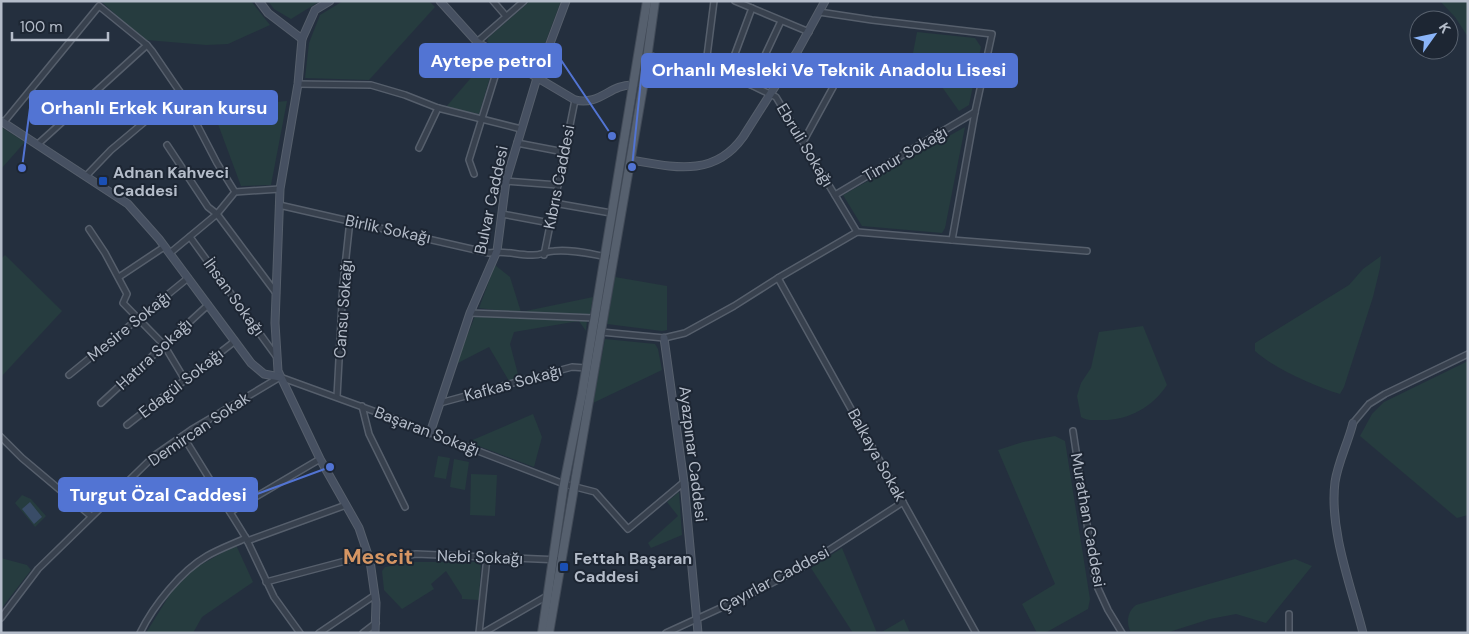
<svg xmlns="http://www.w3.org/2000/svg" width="1469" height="634" font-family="'DM Sans',sans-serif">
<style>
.green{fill:#263c3f}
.water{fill:#394c67}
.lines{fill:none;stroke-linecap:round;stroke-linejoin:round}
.street-casing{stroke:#565f6c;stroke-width:8}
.secondary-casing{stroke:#565f6c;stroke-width:9}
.primary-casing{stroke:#414a57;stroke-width:10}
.street{stroke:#38414e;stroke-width:5}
.secondary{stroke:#465061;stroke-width:7}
.primary{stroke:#56606e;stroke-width:8}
.transit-dot{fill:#1a4fb4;stroke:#1d2633;stroke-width:2}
.labels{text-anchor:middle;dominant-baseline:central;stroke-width:4;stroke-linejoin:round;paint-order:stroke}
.street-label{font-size:16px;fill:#b4bcc9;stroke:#1d2633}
.poi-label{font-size:16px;font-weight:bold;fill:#b4bcc9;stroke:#1d2633;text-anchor:start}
.district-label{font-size:21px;font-weight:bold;fill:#d59563;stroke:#1d2633}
.leader{fill:none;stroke:#5274d3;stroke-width:2}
.callout-dot{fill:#5274d3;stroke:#1d2633;stroke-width:2}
.callout{fill:#5274d3;stroke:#5274d3;stroke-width:2}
.callout-label{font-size:18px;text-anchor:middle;font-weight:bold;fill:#fff}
</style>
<rect width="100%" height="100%" fill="#242f3e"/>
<g class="green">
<polygon points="101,1 251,1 270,25 228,44 206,45 146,40 141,38"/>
<polygon points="268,1 320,1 291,19 274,9"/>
<polygon points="343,1 429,1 435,7 369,80 305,78 309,43 320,15"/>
<polygon points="530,1 561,1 536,67 531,68 487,42 488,38"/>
<polygon points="1440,1 1468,1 1468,37 1455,17"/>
<polygon points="917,32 975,38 981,47 969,105 959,111 925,63 913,53"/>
<polygon points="469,43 475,49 494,59 495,61 479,114 446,107 476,72 458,53"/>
<polygon points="287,101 271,185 241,186 212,108"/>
<polygon points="1,127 25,142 1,169"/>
<polygon points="965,127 945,228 942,233 862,226 843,195"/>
<polygon points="5,255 62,311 1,377 1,259"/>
<path d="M1381 256 1380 268 1373 297 1344 387 1340 394C1314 386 1275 369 1255 351V343L1349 285 1363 269Z"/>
<polygon points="495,265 510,277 521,312 593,297 590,314 521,313 479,308"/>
<polygon points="615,277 667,286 667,330 662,331 607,324"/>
<polygon points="475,316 587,320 586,331 579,321 514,332 510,344 519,378 509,381 489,347 456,364"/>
<path d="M1143 326 1167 385C1152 408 1127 421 1100 420 1092 420 1087 421 1081 417L1077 396 1081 383 1091 368 1099 332Z"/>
<polygon points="605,339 655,344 658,349 662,370 593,403"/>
<polygon points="1468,361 1468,515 1457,518 1360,436 1372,414 1384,402"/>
<polygon points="533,414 542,437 534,467 468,442"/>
<polygon points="1055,436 1065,441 1090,599 1088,609 1045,633 1037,633 1022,604 1055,584 998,450 1023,442"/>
<polygon points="438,456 450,458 446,479 434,477"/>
<polygon points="454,459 469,462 465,490 450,487"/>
<polygon points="471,474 497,475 495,516 470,515"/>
<polygon points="679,492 682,535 651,548 648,543 678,516 667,502"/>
<polygon points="22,495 31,499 46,516 35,527 15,503"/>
<polygon points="236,545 253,582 202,617 193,633 146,633 172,591 195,568"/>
<polygon points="842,548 877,633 853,633 811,568"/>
<polygon points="1,558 27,565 31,570 1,609"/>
<path d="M1295 559 1312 566 1266 623 1236 614 1210 619 1166 633H1131C1126 623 1127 612 1136 605Z"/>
<polygon points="412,562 481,562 479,600 462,599 462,596 446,571 431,584 434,589 402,609 384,590 382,571 385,567"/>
<polygon points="904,619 910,633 880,633"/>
</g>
<polygon class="water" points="30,502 42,517 34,524 22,509"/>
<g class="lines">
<defs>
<g id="street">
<polyline points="493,1 506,16"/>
<polyline points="735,1 809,32"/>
<polyline points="477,42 524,1"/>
<polyline points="648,55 751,85 776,97 857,232"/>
<polyline points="705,72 714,1"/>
<polyline points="726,78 752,8"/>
<polyline points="298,84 371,85 405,95 438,108"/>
<polyline points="751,85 781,21"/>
<polyline points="4,122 99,6 147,45 152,51 180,92 217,163 235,192"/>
<polyline points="803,142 849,58"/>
<polyline points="517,143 564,152"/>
<polyline points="38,144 147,45"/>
<polyline points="167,145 208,207 217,214 276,293"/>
<polyline points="419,148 438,108 521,129"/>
<polyline points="474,174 469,160 501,57"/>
<polyline points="86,176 111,150 180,92"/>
<polyline points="506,181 558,185"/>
<polyline points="835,195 975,112"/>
<polyline points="554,203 611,213"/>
<path d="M279 205 489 253C504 250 516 255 531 255 540 256 546 251 554 251 571 249 590 254 608 257"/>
<polyline points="502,214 550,223"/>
<polyline points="89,229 105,253 127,294 123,303 164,345 185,380"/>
<polyline points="190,237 276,356"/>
<polyline points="952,240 1087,251"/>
<polyline points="170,253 217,214 235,192 280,189"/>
<polyline points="544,255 575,100"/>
<polyline points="119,277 164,247"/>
<polyline points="778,278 976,633"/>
<polyline points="470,313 594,318"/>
<polyline points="601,332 664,338 685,333 734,306 778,278 857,232 952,240 975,112 992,34 872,20 819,12"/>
<polyline points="69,375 188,278"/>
<polyline points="337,397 343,285 350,220"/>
<polyline points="101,403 208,305"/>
<polyline points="440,403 572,367 586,368"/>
<polyline points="362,406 369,434 405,507"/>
<polyline points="1353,423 1369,404 1385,394 1468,354"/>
<polyline points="127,425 235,341"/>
<polyline points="1073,431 1096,584 1108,610 1122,633"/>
<polyline points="183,436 246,538 274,597 300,633"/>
<polyline points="1,437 22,458 91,516"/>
<polyline points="230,512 320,459"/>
<polyline points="247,541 346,505"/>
<polyline points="370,561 416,554 561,560"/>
<polyline points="266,582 368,555"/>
<polyline points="1289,614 1289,633"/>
<polyline points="1,618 38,569 155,455 191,430 280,377 379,413 564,484 595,492 628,529 684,482"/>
<path d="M140 633C153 606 181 571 207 556 219 549 233 544 246 538"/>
<polyline points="319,633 375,595"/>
<polyline points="363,633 376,623"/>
<polyline points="479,633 487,557"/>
<polyline points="483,633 547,596"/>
<polyline points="666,633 749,595 806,565 903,502"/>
</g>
<g id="secondary">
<polyline points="259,1 268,13 302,39"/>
<polyline points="330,1 315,10 302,39 298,84 280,189 275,323 278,371 320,459 359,528 370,561 376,603 375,633"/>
<path d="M440 1 477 42 575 100C600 106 610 84 633 85"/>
<polyline points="1,121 128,204 159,239 251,363 264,374 280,377"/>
<path d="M631 160C673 167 714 178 743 137L797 52 825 1"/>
<polyline points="664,338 684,482 698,633"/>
<path d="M1353 423C1348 443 1338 462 1335 482 1329 530 1351 586 1363 633"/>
<polyline points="430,433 470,313 497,251 506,181 537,78 566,1"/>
</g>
<g id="primary">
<polyline points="542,633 564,484 582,394 647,1"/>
<polyline points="549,633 643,87 655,1"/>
</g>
</defs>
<use href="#street" class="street-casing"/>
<use href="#secondary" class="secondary-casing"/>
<use href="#primary" class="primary-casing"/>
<use href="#street" class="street"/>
<use href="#secondary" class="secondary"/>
<use href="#primary" class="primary"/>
</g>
<g class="transit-dot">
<rect x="98" y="176" width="10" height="10" rx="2.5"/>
<rect x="559" y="562" width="10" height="10" rx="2.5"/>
</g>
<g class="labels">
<g class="street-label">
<text transform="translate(805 145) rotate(59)">Ebruli Sokağı</text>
<text transform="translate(905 154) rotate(-30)">Timur Sokağı</text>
<text transform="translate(559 177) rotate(-79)">Kıbrıs Caddesi</text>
<text transform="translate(491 200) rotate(-78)">Bulvar Caddesi</text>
<text transform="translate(388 229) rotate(12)">Birlik Sokağı</text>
<text transform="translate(234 297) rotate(54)">İhsan Sokağı</text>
<text transform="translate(343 309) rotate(-86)">Cansu Sokağı</text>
<text transform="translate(129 326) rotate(-39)">Mesire Sokağı</text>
<text transform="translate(154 354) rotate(-43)">Hatıra Sokağı</text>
<text transform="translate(181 383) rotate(-38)">Edagül Sokağı</text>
<text transform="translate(513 383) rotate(-15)">Kafkas Sokağı</text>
<text transform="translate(199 429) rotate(-34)">Demircan Sokak</text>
<text transform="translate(427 431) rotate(21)">Başaran Sokağı</text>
<text transform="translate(693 454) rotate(83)">Ayazpınar Caddesi</text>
<text transform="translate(877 455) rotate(61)">Balkaya Sokak</text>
<text transform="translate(1088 520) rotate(80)">Murathan Caddesi</text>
<text transform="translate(480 557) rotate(2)">Nebi Sokağı</text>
<text transform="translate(774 579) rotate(-28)">Çayırlar Caddesi</text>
</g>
<g class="poi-label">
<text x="113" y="172">Adnan Kahveci<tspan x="113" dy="18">Caddesi</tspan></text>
<text x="574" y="558">Fettah Başaran<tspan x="574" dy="18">Caddesi</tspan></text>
</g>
<g class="district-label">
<text x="378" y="557">Mescit</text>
</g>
</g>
<path class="leader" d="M612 136L561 60M632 167L642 70M22 168L30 108M330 467L257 494"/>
<g class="callout-dot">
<circle cx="612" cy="136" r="5"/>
<circle cx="632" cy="167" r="5"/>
<circle cx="22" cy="168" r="5"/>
<circle cx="330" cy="467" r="5"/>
</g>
<g class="callout">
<rect x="420" y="44" width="141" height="33" rx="5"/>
<rect x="642" y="54" width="375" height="33" rx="5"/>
<rect x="30" y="91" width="247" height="33" rx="5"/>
<rect x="59" y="478" width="198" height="33" rx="5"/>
</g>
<g class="callout-label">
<text x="491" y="67">Aytepe petrol</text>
<text x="829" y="76">Orhanlı Mesleki Ve Teknik Anadolu Lisesi</text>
<text x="154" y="114">Orhanlı Erkek Kuran kursu</text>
<text x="158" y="501">Turgut Özal Caddesi</text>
</g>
<rect width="1469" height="634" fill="none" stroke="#b4bcc9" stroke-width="5"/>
<g transform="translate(1434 35) rotate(57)"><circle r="24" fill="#1d2633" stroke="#59626f"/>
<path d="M0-4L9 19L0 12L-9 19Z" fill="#8ab4f8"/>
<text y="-8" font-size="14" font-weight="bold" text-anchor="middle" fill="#b4bcc9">K</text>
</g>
<path d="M12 32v8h96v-8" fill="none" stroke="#b4bcc9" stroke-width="2.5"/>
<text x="20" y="32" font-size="15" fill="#b4bcc9" stroke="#1d2633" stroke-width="4" paint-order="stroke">100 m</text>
</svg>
